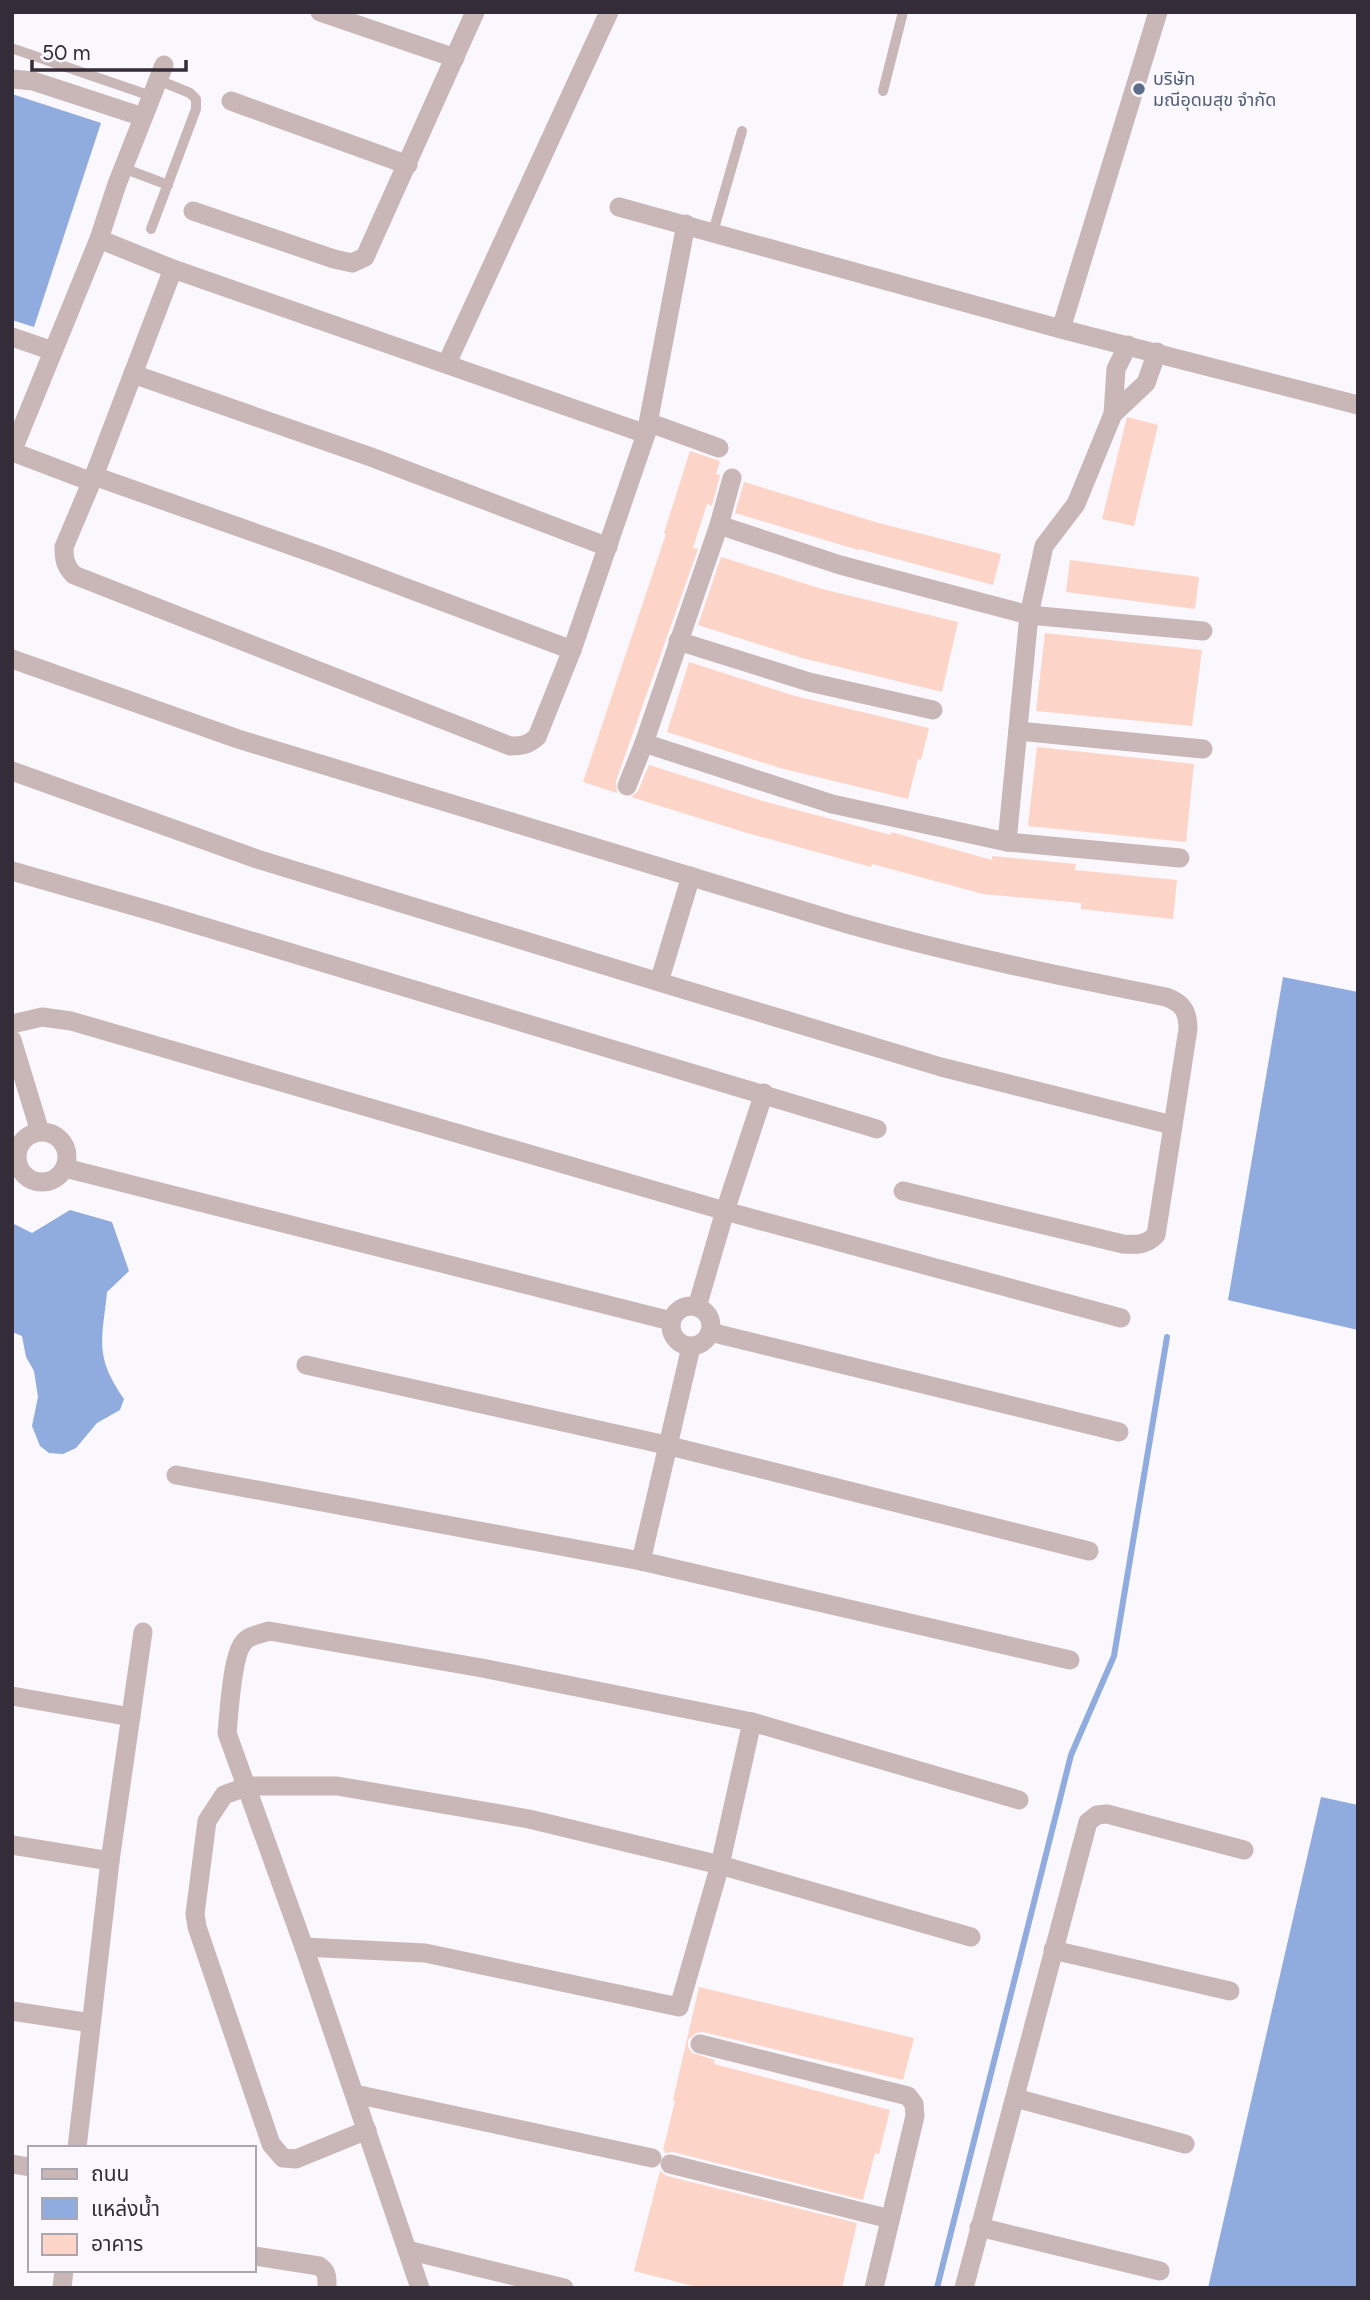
<svg xmlns="http://www.w3.org/2000/svg" width="1370" height="2300" font-family="Figtree,'Noto Sans Thai',sans-serif">
<style>
.water{fill:#90abdd}
.lines{fill:none;stroke-linecap:round;stroke-linejoin:round}
.stream{stroke:#90abdd;stroke-width:6}
.building{fill:#fcd5c8}
.lane{stroke:#c9b6b7;stroke-width:10}
.street{stroke:#c9b6b7;stroke-width:19}
.service-dot{fill:#5c6f8a;stroke:#faf7fd;stroke-width:2.5}
.labels{text-anchor:middle;dominant-baseline:central;stroke-width:5;stroke-linejoin:round;paint-order:stroke}
.service-label{font-size:18px;fill:#4e5e75;stroke:#faf7fd;text-anchor:start}
</style>
<rect width="100%" height="100%" fill="#faf7fd"/>
<g class="water">
<polygon points="12,94 101,123 34,327 12,320"/>
<polygon points="1283,977 1358,992 1358,1330 1228,1300"/>
<path d="M70 1210 112 1222 129 1271 107 1292C102 1341 94 1356 124 1399L120 1410 97 1423 76 1448 63 1454 49 1453 40 1446 32 1426 38 1397 34 1371 26 1357 22 1336 12 1332V1223L32 1233Z"/>
<polygon points="1321,1797 1358,1805 1358,2288 1208,2288"/>
</g>
<g class="lines">
<polyline class="stream" points="937,2288 1071,1755 1114,1656 1167,1337"/>
</g>
<g class="building">
<polygon points="1127,417 1158,425 1134,526 1102,519"/>
<polygon points="690,451 720,461 716,474 720,475 712,506 707,504 693,548 698,549 616,781 617,793 583,782 666,534 664,533"/>
<polygon points="744,482 875,522 1001,554 993,585 859,549 858,550 735,513"/>
<polygon points="721,557 822,589 958,622 942,692 802,658 698,625"/>
<polygon points="1070,560 1199,577 1195,609 1066,592"/>
<polygon points="1045,633 1202,650 1192,726 1036,711"/>
<polygon points="689,662 795,696 929,728 921,760 918,759 908,799 780,768 667,732"/>
<polygon points="1037,747 1194,764 1186,842 1028,826"/>
<polygon points="649,765 763,801 891,835 891,832 992,860 992,856 1076,864 1075,870 1177,880 1173,919 1081,909 1081,903 983,894 872,864 871,867 747,833 631,797 638,791"/>
<polygon points="699,1987 914,2038 903,2080 703,2032 696,2033 688,2040 688,2047 692,2053 715,2060 714,2064 890,2110 879,2154 875,2153 863,2200 673,2152 664,2153 665,2150 663,2150 675,2101 673,2100"/>
<polygon points="660,2171 667,2176 857,2223 842,2288 701,2288 634,2271"/>
</g>
<g class="lines">
<g class="lane">
<polyline points="14,49 151,96"/>
<polyline points="883,91 903,12"/>
<polyline points="123,168 168,185"/>
<polyline points="151,229 196,109 196,99 190,93 158,80"/>
<polyline points="713,232 742,131"/>
</g>
<g class="street">
<polyline points="320,12 455,58"/>
<polyline points="12,79 33,81 143,117"/>
<polyline points="231,101 408,165"/>
<polyline points="619,207 1061,329 1358,405"/>
<polyline points="193,211 334,259 352,263 365,257 475,12"/>
<polyline points="99,239 117,184 164,65"/>
<path d="M173 269 94 476 64 547C64 559 65 566 74 575L510 746C522 746 528 745 537 737L572 650 646 434 686 224"/>
<polyline points="1061,329 1158,12"/>
<polyline points="12,337 53,351"/>
<polyline points="1128,345 1116,369 1113,414 1146,383 1157,352"/>
<polyline points="447,363 609,12"/>
<polyline points="133,374 371,457 608,547"/>
<polyline points="1113,414 1076,504 1044,546 1029,615 1007,842 832,804 644,743 719,525 840,565 1029,615 1203,631"/>
<polyline points="650,423 719,448"/>
<polyline points="12,452 99,239 173,269 646,434"/>
<polyline points="13,452 92,482"/>
<polyline points="94,476 332,560 572,650"/>
<polyline points="719,525 732,478"/>
<polyline points="678,641 809,682 933,710"/>
<path d="M12 659 238 739 847 924C953 954 1059 976 1166 997 1183 1003 1188 1012 1188 1029L1156 1235C1146 1245 1137 1245 1123 1244L903 1191"/>
<polyline points="1018,731 1203,749"/>
<polyline points="12,771 257,859 659,982 941,1067 1172,1125"/>
<polyline points="627,786 644,743"/>
<polyline points="1007,842 1180,858"/>
<polyline points="12,871 155,912 877,1129"/>
<polyline points="659,982 691,876"/>
<polyline points="12,1024 42,1017 71,1021 725,1211 1121,1318"/>
<polyline points="12,1040 40,1132"/>
<circle cx="42" cy="1157" r="25"/>
<polyline points="65,1168 671,1321"/>
<circle cx="691" cy="1326" r="20"/>
<polyline points="697,1307 725,1211 764,1093"/>
<polyline points="710,1332 1119,1432"/>
<polyline points="306,1365 666,1445 1089,1551"/>
<polyline points="176,1475 641,1561 1070,1660"/>
<polyline points="641,1561 691,1347"/>
<polyline points="12,1696 131,1717"/>
<polyline points="12,1845 110,1861"/>
<polyline points="304,1947 425,1953 679,2007 720,1865 752,1722"/>
<polyline points="1053,1950 1230,1991"/>
<polyline points="12,2011 91,2023"/>
<polyline points="700,2044 908,2096 914,2104 915,2116 874,2288"/>
<polyline points="355,2094 652,2158"/>
<polyline points="1015,2098 1185,2144"/>
<polyline points="367,2130 296,2159 283,2158 271,2144 197,1927 195,1914 207,1821 224,1795 248,1786 337,1786 529,1819 720,1865 971,1937"/>
<polyline points="77,2148 110,1861 143,1632"/>
<polyline points="12,2164 30,2167"/>
<polyline points="670,2164 890,2219"/>
<polyline points="979,2227 1160,2271"/>
<polyline points="407,2250 564,2288"/>
<path d="M254 2256 319 2266C328 2272 327 2278 327 2288"/>
<polyline points="62,2288 64,2270"/>
<path d="M420 2288 304 1947 227 1733C229 1714 232 1654 244 1642 249 1635 261 1634 269 1631L482 1668 752 1722 1019 1800"/>
<polyline points="964,2288 1088,1822 1097,1815 1107,1814 1244,1850"/>
</g>
</g>
<circle class="service-dot" cx="1139" cy="89" r="7"/>
<g class="labels">
<g class="service-label">
<text x="1153" y="79">บริษัท<tspan x="1153" dy="21">มณีอุดมสุข จำกัด</tspan></text>
</g>
</g>
<rect width="1370" height="2300" fill="none" stroke="#342d39" stroke-width="28"/>
<rect x="28" y="2146" width="228" height="126" fill="#faf7fd" stroke="#aba6af" stroke-width="2"/>
<rect x="42" y="2169" width="35" height="10" fill="#c9b6b7" stroke="#aba6af" stroke-width="2"/>
<text x="91" y="2181" font-size="21" fill="#342d39">ถนน</text>
<rect x="42" y="2198" width="35" height="21" fill="#90abdd" stroke="#aba6af" stroke-width="2"/>
<text x="91" y="2216" font-size="21" fill="#342d39">แหล่งน้ำ</text>
<rect x="42" y="2234" width="35" height="21" fill="#fcd5c8" stroke="#aba6af" stroke-width="2"/>
<text x="91" y="2251" font-size="21" fill="#342d39">อาคาร</text>
<path d="M32 60v10h154v-10" fill="none" stroke="#342d39" stroke-width="3.5"/>
<text x="42" y="60" font-size="21" fill="#342d39" stroke="#faf7fd" stroke-width="5" paint-order="stroke">50 m</text>
</svg>
